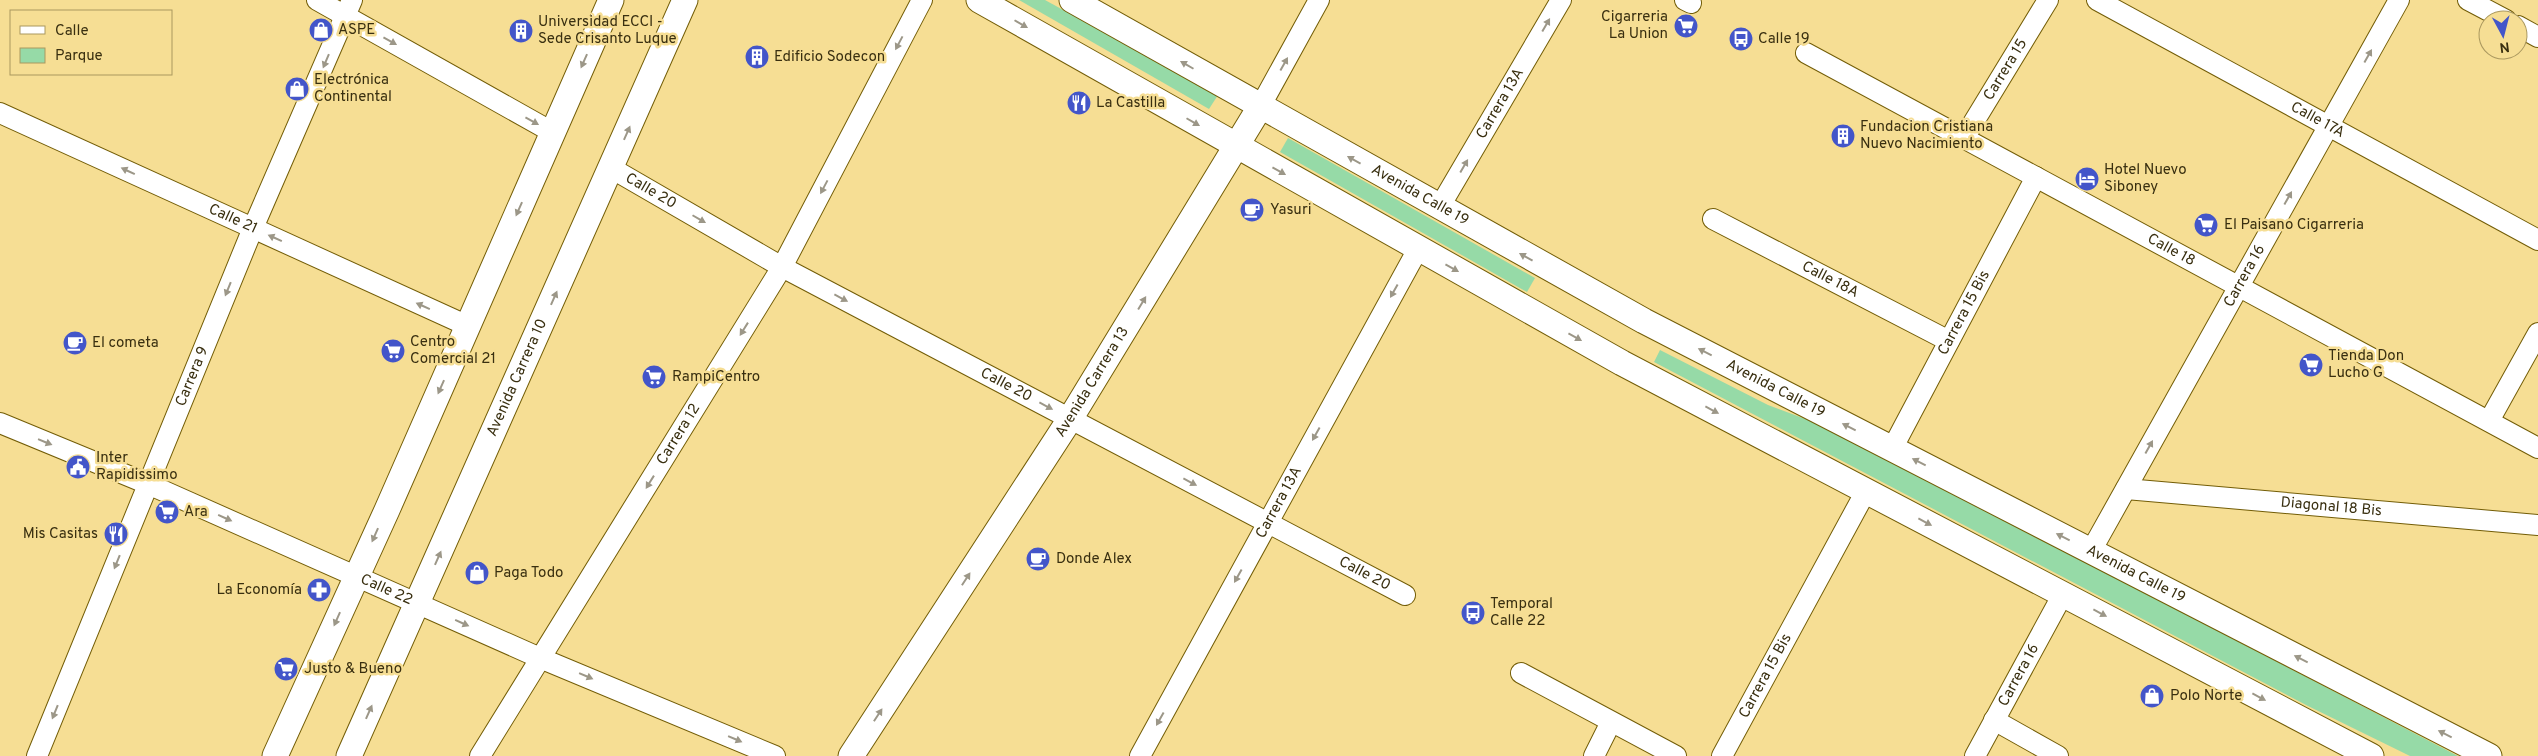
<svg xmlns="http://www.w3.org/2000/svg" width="2538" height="756" font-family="Overpass,sans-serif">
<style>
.green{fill:#96daa7}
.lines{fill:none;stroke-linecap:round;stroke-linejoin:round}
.minor-casing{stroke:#735d07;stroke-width:22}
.major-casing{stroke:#735d07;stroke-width:27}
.minor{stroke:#fff;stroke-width:20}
.major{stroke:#fff;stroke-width:25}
.oneway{fill:#9c9788}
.labels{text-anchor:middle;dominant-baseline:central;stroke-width:5;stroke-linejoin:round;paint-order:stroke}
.poi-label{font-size:15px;fill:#392f10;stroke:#f6de94;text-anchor:start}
.street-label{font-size:15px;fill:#392f10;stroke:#f6de94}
</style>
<rect width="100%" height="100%" fill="#f6de94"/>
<g class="green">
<polygon points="1019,0 1045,0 1218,95 1209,109"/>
<polygon points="1288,138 1535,278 1527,292 1280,152"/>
<polygon points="1660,350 1768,405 1827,427 2458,756 2410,756 2308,706 1654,362"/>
</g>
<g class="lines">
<defs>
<g id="minor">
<polyline points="317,0 552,132"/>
<polyline points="1685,0 1691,3"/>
<path id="s1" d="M2097 0 2538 240"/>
<polyline points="2468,0 2506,20"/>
<polyline points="2518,26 2538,37"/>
<path id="s2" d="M1806 53 2538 448"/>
<polyline points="1260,107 1319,0"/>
<path id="s3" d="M0 113 468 326"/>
<path id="s4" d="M1964 138 2048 0"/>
<path id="s5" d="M611 168 782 267 1405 595"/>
<path id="s6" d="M1439 208 1561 0"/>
<path id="s7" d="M1713 219 1949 341"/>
<polyline points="2489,421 2538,333"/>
<path id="s8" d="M0 423 148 484 540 658 775 756"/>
<path id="s9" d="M1892 449 2036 177"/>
<path id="s10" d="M2126 489 2538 525"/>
<path id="s11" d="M2091 551 2399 0"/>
<polyline points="1521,673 1676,756"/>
<polyline points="1994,720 2058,756"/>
<path id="s12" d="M37 756 253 228 352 0"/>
<path id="s13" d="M480 756 782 267 922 0"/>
<path id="s14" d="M1140 756 1418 249"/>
<polyline points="1594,756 1611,722"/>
<path id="s15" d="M1722 756 1866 491"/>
<path id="s16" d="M1975 756 2063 594"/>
</g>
<g id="major">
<polyline points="979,0 1622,363 2371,756"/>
<path id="s17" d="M1072 0 1644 321 2489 756"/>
<polyline points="275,756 387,510 611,0"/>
<path id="s18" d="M349 756 685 0"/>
<path id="s19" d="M851 756 1070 419 1260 107"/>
</g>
</defs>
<use href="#minor" class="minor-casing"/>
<use href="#major" class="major-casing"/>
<use href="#minor" class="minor"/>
<use href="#major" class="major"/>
</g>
<defs><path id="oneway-solid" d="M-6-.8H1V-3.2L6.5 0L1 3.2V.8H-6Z" transform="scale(1.25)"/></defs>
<g class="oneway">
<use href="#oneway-solid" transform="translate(1021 24) rotate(30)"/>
<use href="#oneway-solid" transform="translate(1546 25) rotate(-60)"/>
<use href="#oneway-solid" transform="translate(390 41) rotate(29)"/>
<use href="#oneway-solid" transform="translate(899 43) rotate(118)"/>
<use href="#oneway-solid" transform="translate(2368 56) rotate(-61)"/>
<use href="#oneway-solid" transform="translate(326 61) rotate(113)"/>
<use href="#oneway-solid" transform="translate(584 61) rotate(114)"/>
<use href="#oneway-solid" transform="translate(1284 64) rotate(-61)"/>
<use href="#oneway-solid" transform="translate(1187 65) rotate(-150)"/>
<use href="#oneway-solid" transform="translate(532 121) rotate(29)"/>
<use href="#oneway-solid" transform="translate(1193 122) rotate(30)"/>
<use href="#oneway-solid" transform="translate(627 133) rotate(-66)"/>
<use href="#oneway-solid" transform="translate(1354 160) rotate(-151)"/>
<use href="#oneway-solid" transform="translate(1464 166) rotate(-60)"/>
<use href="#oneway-solid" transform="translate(128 171) rotate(-155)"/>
<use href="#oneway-solid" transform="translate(1279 171) rotate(29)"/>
<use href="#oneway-solid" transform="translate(824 187) rotate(118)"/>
<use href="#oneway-solid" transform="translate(2288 198) rotate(-61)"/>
<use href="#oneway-solid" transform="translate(519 209) rotate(114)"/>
<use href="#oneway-solid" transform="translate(699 219) rotate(30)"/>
<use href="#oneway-solid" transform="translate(275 238) rotate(-156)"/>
<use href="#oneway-solid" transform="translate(1526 257) rotate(-151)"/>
<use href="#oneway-solid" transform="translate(1452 268) rotate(29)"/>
<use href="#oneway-solid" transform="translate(228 289) rotate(112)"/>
<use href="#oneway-solid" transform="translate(1394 291) rotate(119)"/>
<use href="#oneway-solid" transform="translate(554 298) rotate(-66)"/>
<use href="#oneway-solid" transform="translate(841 298) rotate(28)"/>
<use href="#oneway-solid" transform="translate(1142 303) rotate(-59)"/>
<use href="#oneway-solid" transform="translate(423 306) rotate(-156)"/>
<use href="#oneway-solid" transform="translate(744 329) rotate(122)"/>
<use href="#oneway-solid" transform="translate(1575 337) rotate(29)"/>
<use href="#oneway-solid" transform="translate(1705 352) rotate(-153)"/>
<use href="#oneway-solid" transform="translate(441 387) rotate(114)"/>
<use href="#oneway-solid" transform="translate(1046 406) rotate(28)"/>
<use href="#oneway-solid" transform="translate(1712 410) rotate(28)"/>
<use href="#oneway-solid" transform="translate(1849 427) rotate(-153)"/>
<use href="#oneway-solid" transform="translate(1316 434) rotate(119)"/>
<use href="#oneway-solid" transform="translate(45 442) rotate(22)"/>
<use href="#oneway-solid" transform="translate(2149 447) rotate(-61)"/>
<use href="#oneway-solid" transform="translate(1919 462) rotate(-153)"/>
<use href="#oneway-solid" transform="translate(650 482) rotate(122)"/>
<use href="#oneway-solid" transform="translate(1190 482) rotate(28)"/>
<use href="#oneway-solid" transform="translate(225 518) rotate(24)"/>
<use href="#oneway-solid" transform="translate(1925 522) rotate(28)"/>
<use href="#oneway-solid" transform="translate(375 535) rotate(114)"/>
<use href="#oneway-solid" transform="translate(2063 537) rotate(-153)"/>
<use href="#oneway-solid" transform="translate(438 558) rotate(-66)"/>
<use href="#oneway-solid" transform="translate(117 562) rotate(112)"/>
<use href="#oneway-solid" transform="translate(1238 576) rotate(119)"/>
<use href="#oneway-solid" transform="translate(966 579) rotate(-57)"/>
<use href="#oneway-solid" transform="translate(2100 613) rotate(28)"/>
<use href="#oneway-solid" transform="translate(337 619) rotate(114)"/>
<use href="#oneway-solid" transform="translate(462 623) rotate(24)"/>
<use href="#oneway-solid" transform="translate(2301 659) rotate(-153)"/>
<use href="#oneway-solid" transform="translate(586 676) rotate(23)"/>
<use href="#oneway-solid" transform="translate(2259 697) rotate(28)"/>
<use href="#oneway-solid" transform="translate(55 712) rotate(112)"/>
<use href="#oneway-solid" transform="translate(369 712) rotate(-66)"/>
<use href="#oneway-solid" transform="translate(878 715) rotate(-57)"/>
<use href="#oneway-solid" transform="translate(1160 719) rotate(119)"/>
<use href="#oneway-solid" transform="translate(2445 734) rotate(-153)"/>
<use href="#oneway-solid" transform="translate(735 739) rotate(23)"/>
</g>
<defs>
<symbol id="supermarket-disc" viewBox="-11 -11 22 22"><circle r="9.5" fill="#4355c9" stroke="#f6de94"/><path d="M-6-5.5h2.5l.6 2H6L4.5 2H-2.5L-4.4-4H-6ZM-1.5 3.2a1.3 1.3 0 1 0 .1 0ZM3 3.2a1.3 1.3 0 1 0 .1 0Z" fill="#fff"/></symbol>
<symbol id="shop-disc" viewBox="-11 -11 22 22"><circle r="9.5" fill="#4355c9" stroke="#f6de94"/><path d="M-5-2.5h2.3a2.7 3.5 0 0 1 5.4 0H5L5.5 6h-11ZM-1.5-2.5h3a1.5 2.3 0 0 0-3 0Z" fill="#fff"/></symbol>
<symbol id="building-disc" viewBox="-11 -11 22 22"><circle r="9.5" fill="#4355c9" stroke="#f6de94"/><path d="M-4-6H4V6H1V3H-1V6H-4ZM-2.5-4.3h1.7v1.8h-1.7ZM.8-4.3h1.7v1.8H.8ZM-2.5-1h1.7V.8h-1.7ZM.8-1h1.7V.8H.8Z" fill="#fff"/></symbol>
<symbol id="bus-disc" viewBox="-11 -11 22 22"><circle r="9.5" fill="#4355c9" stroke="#f6de94"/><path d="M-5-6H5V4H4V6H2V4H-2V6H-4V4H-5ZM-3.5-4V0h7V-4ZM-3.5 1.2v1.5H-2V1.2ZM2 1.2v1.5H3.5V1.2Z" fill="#fff"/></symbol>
<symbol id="restaurant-disc" viewBox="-11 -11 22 22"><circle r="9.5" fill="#4355c9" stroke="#f6de94"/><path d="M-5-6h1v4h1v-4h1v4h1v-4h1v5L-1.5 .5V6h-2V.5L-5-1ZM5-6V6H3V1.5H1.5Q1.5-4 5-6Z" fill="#fff"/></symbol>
<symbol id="hotel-disc" viewBox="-11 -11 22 22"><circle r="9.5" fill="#4355c9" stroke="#f6de94"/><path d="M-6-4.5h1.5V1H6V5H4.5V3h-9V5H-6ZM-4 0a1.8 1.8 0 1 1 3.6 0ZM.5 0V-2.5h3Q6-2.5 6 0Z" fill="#fff"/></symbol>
<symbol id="cafe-disc" viewBox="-11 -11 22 22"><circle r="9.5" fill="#4355c9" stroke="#f6de94"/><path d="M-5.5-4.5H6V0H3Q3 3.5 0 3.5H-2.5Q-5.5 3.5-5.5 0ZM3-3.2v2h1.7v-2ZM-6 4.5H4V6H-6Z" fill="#fff"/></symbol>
<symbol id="civic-disc" viewBox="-11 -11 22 22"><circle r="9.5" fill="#4355c9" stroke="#f6de94"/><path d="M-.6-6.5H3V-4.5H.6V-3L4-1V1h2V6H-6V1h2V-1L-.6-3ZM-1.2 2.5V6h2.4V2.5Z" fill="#fff"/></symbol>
<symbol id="pharmacy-disc" viewBox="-11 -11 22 22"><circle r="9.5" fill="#4355c9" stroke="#f6de94"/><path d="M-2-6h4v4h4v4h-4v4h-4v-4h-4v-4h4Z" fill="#fff"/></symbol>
</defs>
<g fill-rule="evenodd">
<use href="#supermarket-disc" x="1672" y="12" width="28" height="28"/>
<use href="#shop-disc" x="307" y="16" width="28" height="28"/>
<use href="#building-disc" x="507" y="17" width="28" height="28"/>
<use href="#bus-disc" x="1727" y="25" width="28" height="28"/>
<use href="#building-disc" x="743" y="43" width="28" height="28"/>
<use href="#shop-disc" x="283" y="75" width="28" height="28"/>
<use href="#restaurant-disc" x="1065" y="89" width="28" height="28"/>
<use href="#building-disc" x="1829" y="122" width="28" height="28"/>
<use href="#hotel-disc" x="2073" y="165" width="28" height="28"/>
<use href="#cafe-disc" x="1238" y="196" width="28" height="28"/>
<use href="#supermarket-disc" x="2192" y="211" width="28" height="28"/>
<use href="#cafe-disc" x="61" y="329" width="28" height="28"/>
<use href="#supermarket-disc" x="379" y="337" width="28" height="28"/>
<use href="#supermarket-disc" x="2297" y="351" width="28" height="28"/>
<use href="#supermarket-disc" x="640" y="363" width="28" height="28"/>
<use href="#civic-disc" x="64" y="453" width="28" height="28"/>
<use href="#supermarket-disc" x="153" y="498" width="28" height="28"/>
<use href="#restaurant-disc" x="102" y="520" width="28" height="28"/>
<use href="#cafe-disc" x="1024" y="545" width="28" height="28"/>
<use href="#shop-disc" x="463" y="559" width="28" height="28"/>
<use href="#pharmacy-disc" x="305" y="576" width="28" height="28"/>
<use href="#bus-disc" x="1459" y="599" width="28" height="28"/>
<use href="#supermarket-disc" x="272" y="655" width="28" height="28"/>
<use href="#shop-disc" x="2138" y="682" width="28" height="28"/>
</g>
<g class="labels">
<g class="poi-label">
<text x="1668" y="17" text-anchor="end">Cigarreria<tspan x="1668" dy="17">La Union</tspan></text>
<text x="538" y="22">Universidad ECCI -<tspan x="538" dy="17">Sede Crisanto Luque</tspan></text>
<text x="338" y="30">ASPE</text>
<text x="1758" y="39">Calle 19</text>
<text x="774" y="57">Edificio Sodecon</text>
<text x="314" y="80">Electrónica<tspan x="314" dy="17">Continental</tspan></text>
<text x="1096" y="103">La Castilla</text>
<text x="1860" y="127">Fundacion Cristiana<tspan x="1860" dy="17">Nuevo Nacimiento</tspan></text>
<text x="2104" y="170">Hotel Nuevo<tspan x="2104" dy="17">Siboney</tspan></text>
<text x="1270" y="210">Yasuri</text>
<text x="2224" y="225">El Paisano Cigarreria</text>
<text x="410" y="342">Centro<tspan x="410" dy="17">Comercial 21</tspan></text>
<text x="92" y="343">El cometa</text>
<text x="2328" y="356">Tienda Don<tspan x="2328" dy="17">Lucho G</tspan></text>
<text x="672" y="377">RampiCentro</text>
<text x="96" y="458">Inter<tspan x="96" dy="17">Rapidissimo</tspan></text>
<text x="184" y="512">Ara</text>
<text x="98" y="534" text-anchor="end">Mis Casitas</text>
<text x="1056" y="559">Donde Alex</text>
<text x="494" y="573">Paga Todo</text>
<text x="302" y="590" text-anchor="end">La Economía</text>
<text x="1490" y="604">Temporal<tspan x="1490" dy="17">Calle 22</tspan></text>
<text x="304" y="669">Justo &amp; Bueno</text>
<text x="2170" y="696">Polo Norte</text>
</g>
<g class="street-label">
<text stroke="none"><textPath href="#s4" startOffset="80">Carrera 15</textPath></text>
<text stroke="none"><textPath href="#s6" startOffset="121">Carrera 13A</textPath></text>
<text stroke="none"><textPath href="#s1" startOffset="251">Calle 17A</textPath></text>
<text stroke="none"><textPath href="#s5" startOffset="46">Calle 20</textPath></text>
<text stroke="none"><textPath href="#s17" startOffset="399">Avenida Calle 19</textPath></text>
<text stroke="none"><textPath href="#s3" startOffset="256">Calle 21</textPath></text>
<text stroke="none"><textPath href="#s2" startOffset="415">Calle 18</textPath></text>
<text stroke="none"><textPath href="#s11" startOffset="315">Carrera 16</textPath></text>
<text stroke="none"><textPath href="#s7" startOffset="132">Calle 18A</textPath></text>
<text stroke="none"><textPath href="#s9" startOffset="154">Carrera 15 Bis</textPath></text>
<text stroke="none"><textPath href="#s12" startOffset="410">Carrera 9</textPath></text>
<text stroke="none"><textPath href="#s18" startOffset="414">Avenida Carrera 10</textPath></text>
<text stroke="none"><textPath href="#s19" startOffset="445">Avenida Carrera 13</textPath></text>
<text stroke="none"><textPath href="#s5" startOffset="451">Calle 20</textPath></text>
<text stroke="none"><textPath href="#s17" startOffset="804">Avenida Calle 19</textPath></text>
<text stroke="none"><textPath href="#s13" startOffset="378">Carrera 12</textPath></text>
<text stroke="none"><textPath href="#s14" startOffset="289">Carrera 13A</textPath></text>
<text stroke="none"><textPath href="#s10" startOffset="206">Diagonal 18 Bis</textPath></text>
<text stroke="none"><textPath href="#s5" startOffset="856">Calle 20</textPath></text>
<text stroke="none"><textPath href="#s17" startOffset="1209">Avenida Calle 19</textPath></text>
<text stroke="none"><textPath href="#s8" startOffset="421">Calle 22</textPath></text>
<text stroke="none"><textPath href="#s16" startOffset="92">Carrera 16</textPath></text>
<text stroke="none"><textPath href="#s15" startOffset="91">Carrera 15 Bis</textPath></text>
</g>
</g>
<rect x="10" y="10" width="162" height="65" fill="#f6de94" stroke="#aa985f"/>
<rect x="20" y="26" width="25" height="8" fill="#ffffff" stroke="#aa985f"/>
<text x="55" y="35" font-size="15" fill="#392f10">Calle</text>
<rect x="20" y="48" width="25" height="15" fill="#96daa7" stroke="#aa985f"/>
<text x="55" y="60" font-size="15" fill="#392f10">Parque</text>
<g transform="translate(2503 35) rotate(173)"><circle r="24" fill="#f6de94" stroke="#aa985f"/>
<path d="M0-4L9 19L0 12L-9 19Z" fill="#4355c9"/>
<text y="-8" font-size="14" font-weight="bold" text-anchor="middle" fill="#392f10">N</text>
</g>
</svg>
